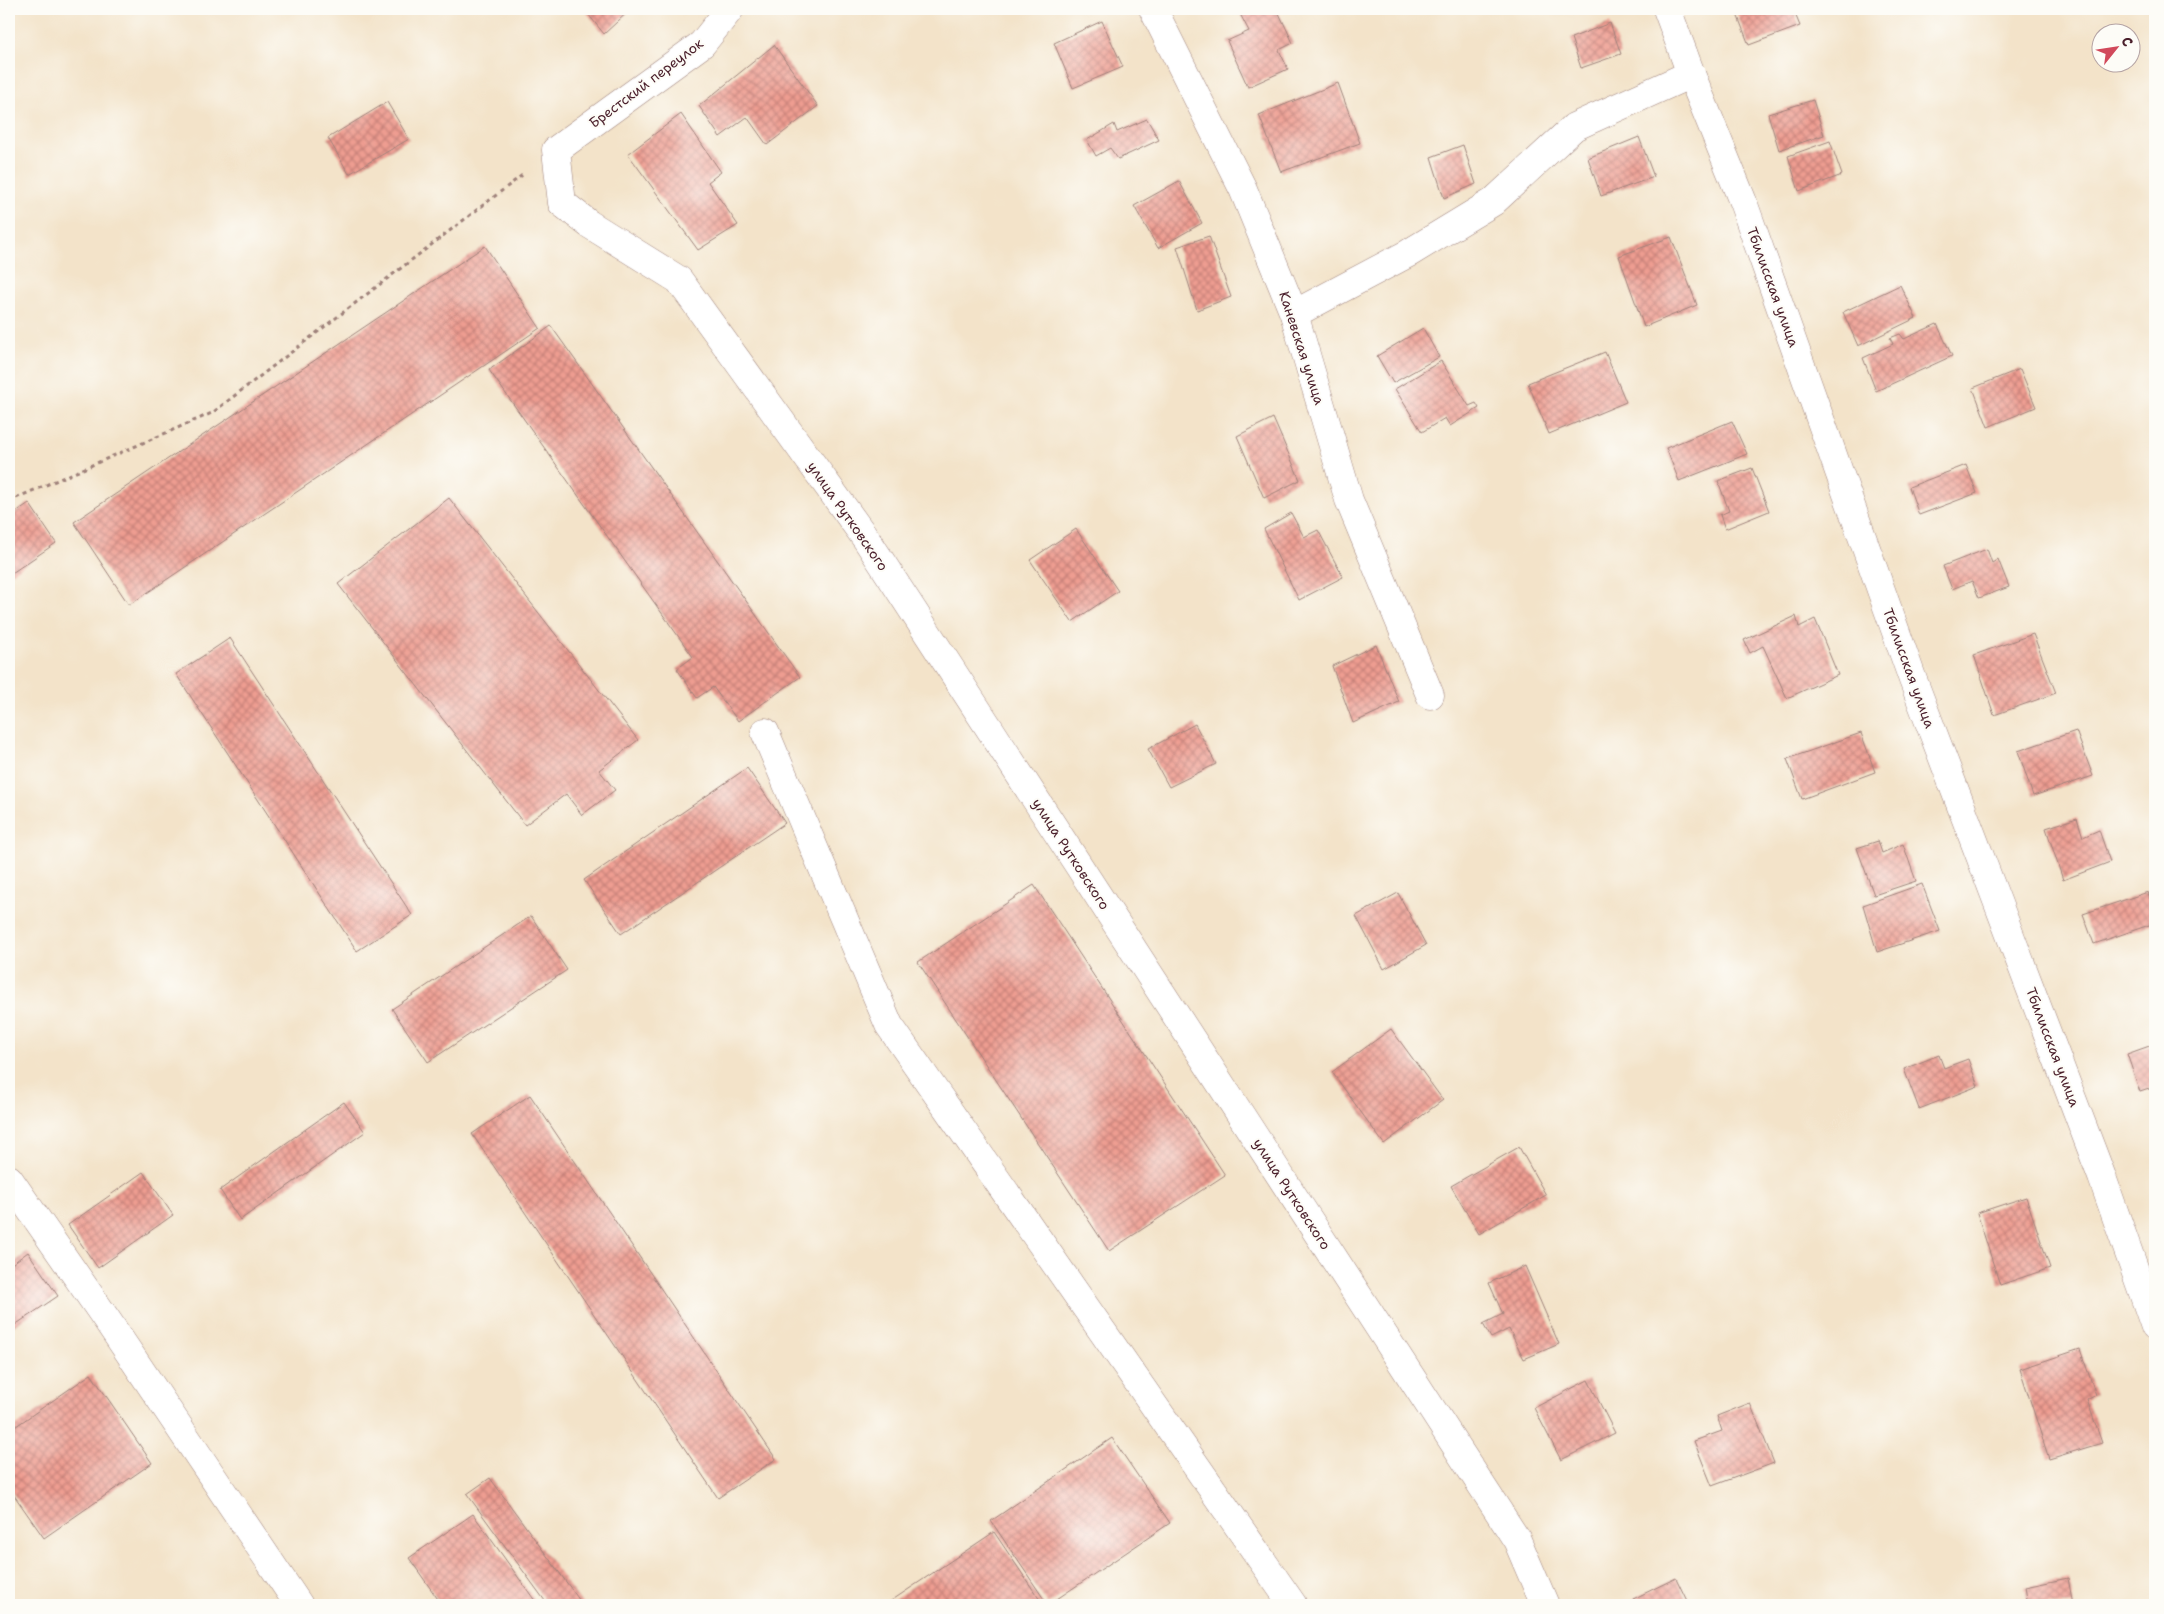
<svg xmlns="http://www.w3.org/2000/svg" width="2164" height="1614" font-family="'Shantell Sans',sans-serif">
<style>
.building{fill:url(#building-cross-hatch)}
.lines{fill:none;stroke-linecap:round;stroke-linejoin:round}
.minor-casing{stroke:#9e817a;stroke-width:29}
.path{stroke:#9e817a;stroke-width:3;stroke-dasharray:4 4;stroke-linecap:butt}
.minor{stroke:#fff;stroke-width:28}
.labels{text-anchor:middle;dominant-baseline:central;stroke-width:4;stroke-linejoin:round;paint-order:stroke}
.street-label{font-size:14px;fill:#4a1f2b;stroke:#fdfcf7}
</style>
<defs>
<pattern id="building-cross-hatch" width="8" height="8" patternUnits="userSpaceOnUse" patternTransform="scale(1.25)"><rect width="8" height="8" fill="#ee9d91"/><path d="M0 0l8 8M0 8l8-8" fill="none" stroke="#c37f77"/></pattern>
</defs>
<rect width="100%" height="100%" fill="#fdfcf7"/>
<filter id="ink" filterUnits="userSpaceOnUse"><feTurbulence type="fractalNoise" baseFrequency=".02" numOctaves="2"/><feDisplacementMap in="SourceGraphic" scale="10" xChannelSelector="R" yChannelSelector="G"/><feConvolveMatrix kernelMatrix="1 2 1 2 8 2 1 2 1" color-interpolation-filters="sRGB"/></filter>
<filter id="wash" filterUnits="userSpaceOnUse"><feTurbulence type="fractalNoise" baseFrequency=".0096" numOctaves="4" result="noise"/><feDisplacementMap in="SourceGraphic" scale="20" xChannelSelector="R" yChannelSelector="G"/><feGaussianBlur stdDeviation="1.12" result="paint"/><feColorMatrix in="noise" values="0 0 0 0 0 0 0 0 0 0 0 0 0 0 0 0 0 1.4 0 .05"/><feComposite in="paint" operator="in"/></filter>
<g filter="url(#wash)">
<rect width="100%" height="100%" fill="#f3e3c9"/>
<g id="blocks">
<g class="building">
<polygon points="584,9 631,9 604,34"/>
<polygon points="1252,9 1266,9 1267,11 1277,9 1293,43 1279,50 1288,69 1248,87 1227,41 1249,31 1240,14"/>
<polygon points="1735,9 1793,9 1800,26 1749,45"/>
<polygon points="1102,21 1123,67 1073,88 1054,43"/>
<polygon points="1610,23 1621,54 1581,68 1571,38"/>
<polygon points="774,45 818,106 767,145 747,117 720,137 699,106"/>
<polygon points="1338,83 1360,143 1281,172 1259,115"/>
<polygon points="1813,100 1824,135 1779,150 1768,114"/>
<polygon points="387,102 409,139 349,174 328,138"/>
<polygon points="681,114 721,172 708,182 738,225 698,250 628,154"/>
<polygon points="1147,119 1159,140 1118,159 1110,148 1096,156 1087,140 1114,124 1117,132"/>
<polygon points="1639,137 1654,177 1601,196 1588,158"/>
<polygon points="1830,141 1842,175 1799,191 1788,156"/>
<polygon points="1463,145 1476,184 1444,198 1431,157"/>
<polygon points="1179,181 1202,223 1158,248 1134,206"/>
<polygon points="1209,236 1231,297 1197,310 1177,247"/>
<polygon points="1671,237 1697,305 1644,327 1619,256"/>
<polygon points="485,246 540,328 129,605 74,522"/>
<polygon points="1900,285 1916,318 1858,346 1843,312"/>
<polygon points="1937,324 1952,356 1876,391 1863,358 1893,344 1890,338 1900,334 1904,339"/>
<polygon points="551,326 800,677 738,721 713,687 697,698 677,669 693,657 489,370"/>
<polygon points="1423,328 1439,357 1393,383 1377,356"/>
<polygon points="1605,352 1626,402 1549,434 1528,383"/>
<polygon points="1441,361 1469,406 1476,403 1479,408 1450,426 1445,418 1422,432 1395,389"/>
<polygon points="2020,369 2036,407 1988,427 1973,388"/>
<polygon points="1273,418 1300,480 1264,498 1237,436"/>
<polygon points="1732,421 1747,454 1679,481 1666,448"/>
<polygon points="1966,465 1977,493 1919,515 1909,487"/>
<polygon points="1752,468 1769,511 1725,529 1720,515 1729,511 1718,481"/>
<polygon points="449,498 638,740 599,770 615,790 582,815 566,794 525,825 338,584"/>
<polygon points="29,503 56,543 9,575 9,517"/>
<polygon points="1291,513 1304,537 1318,530 1343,577 1299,600 1264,529"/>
<polygon points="1076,529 1118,591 1072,622 1030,560"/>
<polygon points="1987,549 1992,563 1998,559 2009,587 1979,598 1972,581 1952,589 1943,566"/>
<polygon points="1796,616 1799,627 1815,619 1838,675 1787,698 1763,646 1750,653 1744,640"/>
<polygon points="2033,634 2056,693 1994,715 1974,655"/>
<polygon points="230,638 412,915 357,951 176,674"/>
<polygon points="1376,645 1399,702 1353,723 1332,666"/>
<polygon points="1195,724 1216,764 1169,787 1148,749"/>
<polygon points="2076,731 2093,776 2033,796 2018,751"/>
<polygon points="1861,733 1875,772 1802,799 1787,759"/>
<polygon points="747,768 785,823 621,934 584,880"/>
<polygon points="2077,818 2083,837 2099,830 2110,862 2063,880 2046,828"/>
<polygon points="1878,841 1882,853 1903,844 1916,881 1874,895 1857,848"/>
<polygon points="1922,884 1940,931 1877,952 1863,905"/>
<polygon points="1034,885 1225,1175 1109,1251 918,962"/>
<polygon points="2148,892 2155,913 2155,923 2094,944 2083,914"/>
<polygon points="1398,893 1426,945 1384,969 1356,916"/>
<polygon points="531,916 567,970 428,1062 392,1009"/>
<polygon points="1391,1029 1443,1100 1384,1144 1332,1072"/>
<polygon points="2155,1044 2155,1087 2140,1092 2127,1054"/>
<polygon points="1939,1055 1944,1068 1968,1059 1978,1086 1919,1109 1904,1069"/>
<polygon points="530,1095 776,1459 718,1498 472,1134"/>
<polygon points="344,1102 365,1132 240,1220 220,1190"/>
<polygon points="1519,1147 1546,1195 1479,1234 1451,1186"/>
<polygon points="143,1172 173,1215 98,1268 68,1225"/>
<polygon points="2026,1197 2050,1268 2000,1285 1977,1213"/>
<polygon points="28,1252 58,1296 9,1329 9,1266"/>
<polygon points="1525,1266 1559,1344 1524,1359 1509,1329 1491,1338 1483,1324 1503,1314 1489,1283"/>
<polygon points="2080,1349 2096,1395 2087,1400 2102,1443 2049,1459 2020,1369"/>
<polygon points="91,1374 152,1463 44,1538 9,1488 9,1431"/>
<polygon points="1588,1380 1615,1433 1561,1460 1534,1408"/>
<polygon points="1750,1403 1774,1463 1712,1486 1694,1441 1722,1431 1717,1416"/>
<polygon points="1112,1438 1170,1523 1048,1605 991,1521"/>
<polygon points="490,1478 583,1605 548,1605 467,1494"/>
<polygon points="473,1514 538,1605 442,1605 409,1558"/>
<polygon points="994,1532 1042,1603 1039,1605 885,1605"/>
<polygon points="1676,1578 1689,1605 1636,1605 1633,1599"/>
<polygon points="2068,1578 2073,1605 2028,1605 2025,1587"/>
</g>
</g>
</g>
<g filter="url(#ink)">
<use href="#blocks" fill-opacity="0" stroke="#9e817a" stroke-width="1"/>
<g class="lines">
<defs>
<g id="minor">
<polyline points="730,9 702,44 556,150 562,203 589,224 679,280 867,540 1517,1540 1545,1605"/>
<polyline points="1153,9 1243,189 1294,314 1349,500 1430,695"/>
<polyline points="1667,9 1691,74 1743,202 1913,680 2102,1177 2155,1327"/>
<polyline points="1294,314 1409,253 1493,202 1574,127 1691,74"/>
<polyline points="765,732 889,1025 1293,1605"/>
<polyline points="9,1179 107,1320 299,1605"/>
</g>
</defs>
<use href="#minor" class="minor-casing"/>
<polyline class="path" points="9,501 212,413 525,173"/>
<use href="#minor" class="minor"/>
</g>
</g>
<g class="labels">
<g class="street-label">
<text transform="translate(646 83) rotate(-37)">Брестский переулок</text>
<text transform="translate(1773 287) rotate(70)">Тбилисская улица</text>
<text transform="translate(1302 348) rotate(72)">Каневская улица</text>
<text transform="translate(848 516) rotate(55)">улица Рутковского</text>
<text transform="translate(1909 668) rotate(70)">Тбилисская улица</text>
<text transform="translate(1071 854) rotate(57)">улица Рутковского</text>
<text transform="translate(2053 1047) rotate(69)">Тбилисская улица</text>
<text transform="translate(1292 1194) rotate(57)">улица Рутковского</text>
</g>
</g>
<rect width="2164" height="1614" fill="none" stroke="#fdfcf7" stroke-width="30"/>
<g transform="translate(2116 48) rotate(60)"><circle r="24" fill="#fdfcf7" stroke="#b5a4a5"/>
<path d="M0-4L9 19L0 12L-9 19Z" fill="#d1495b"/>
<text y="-8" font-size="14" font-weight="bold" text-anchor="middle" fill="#4a1f2b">С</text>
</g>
</svg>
